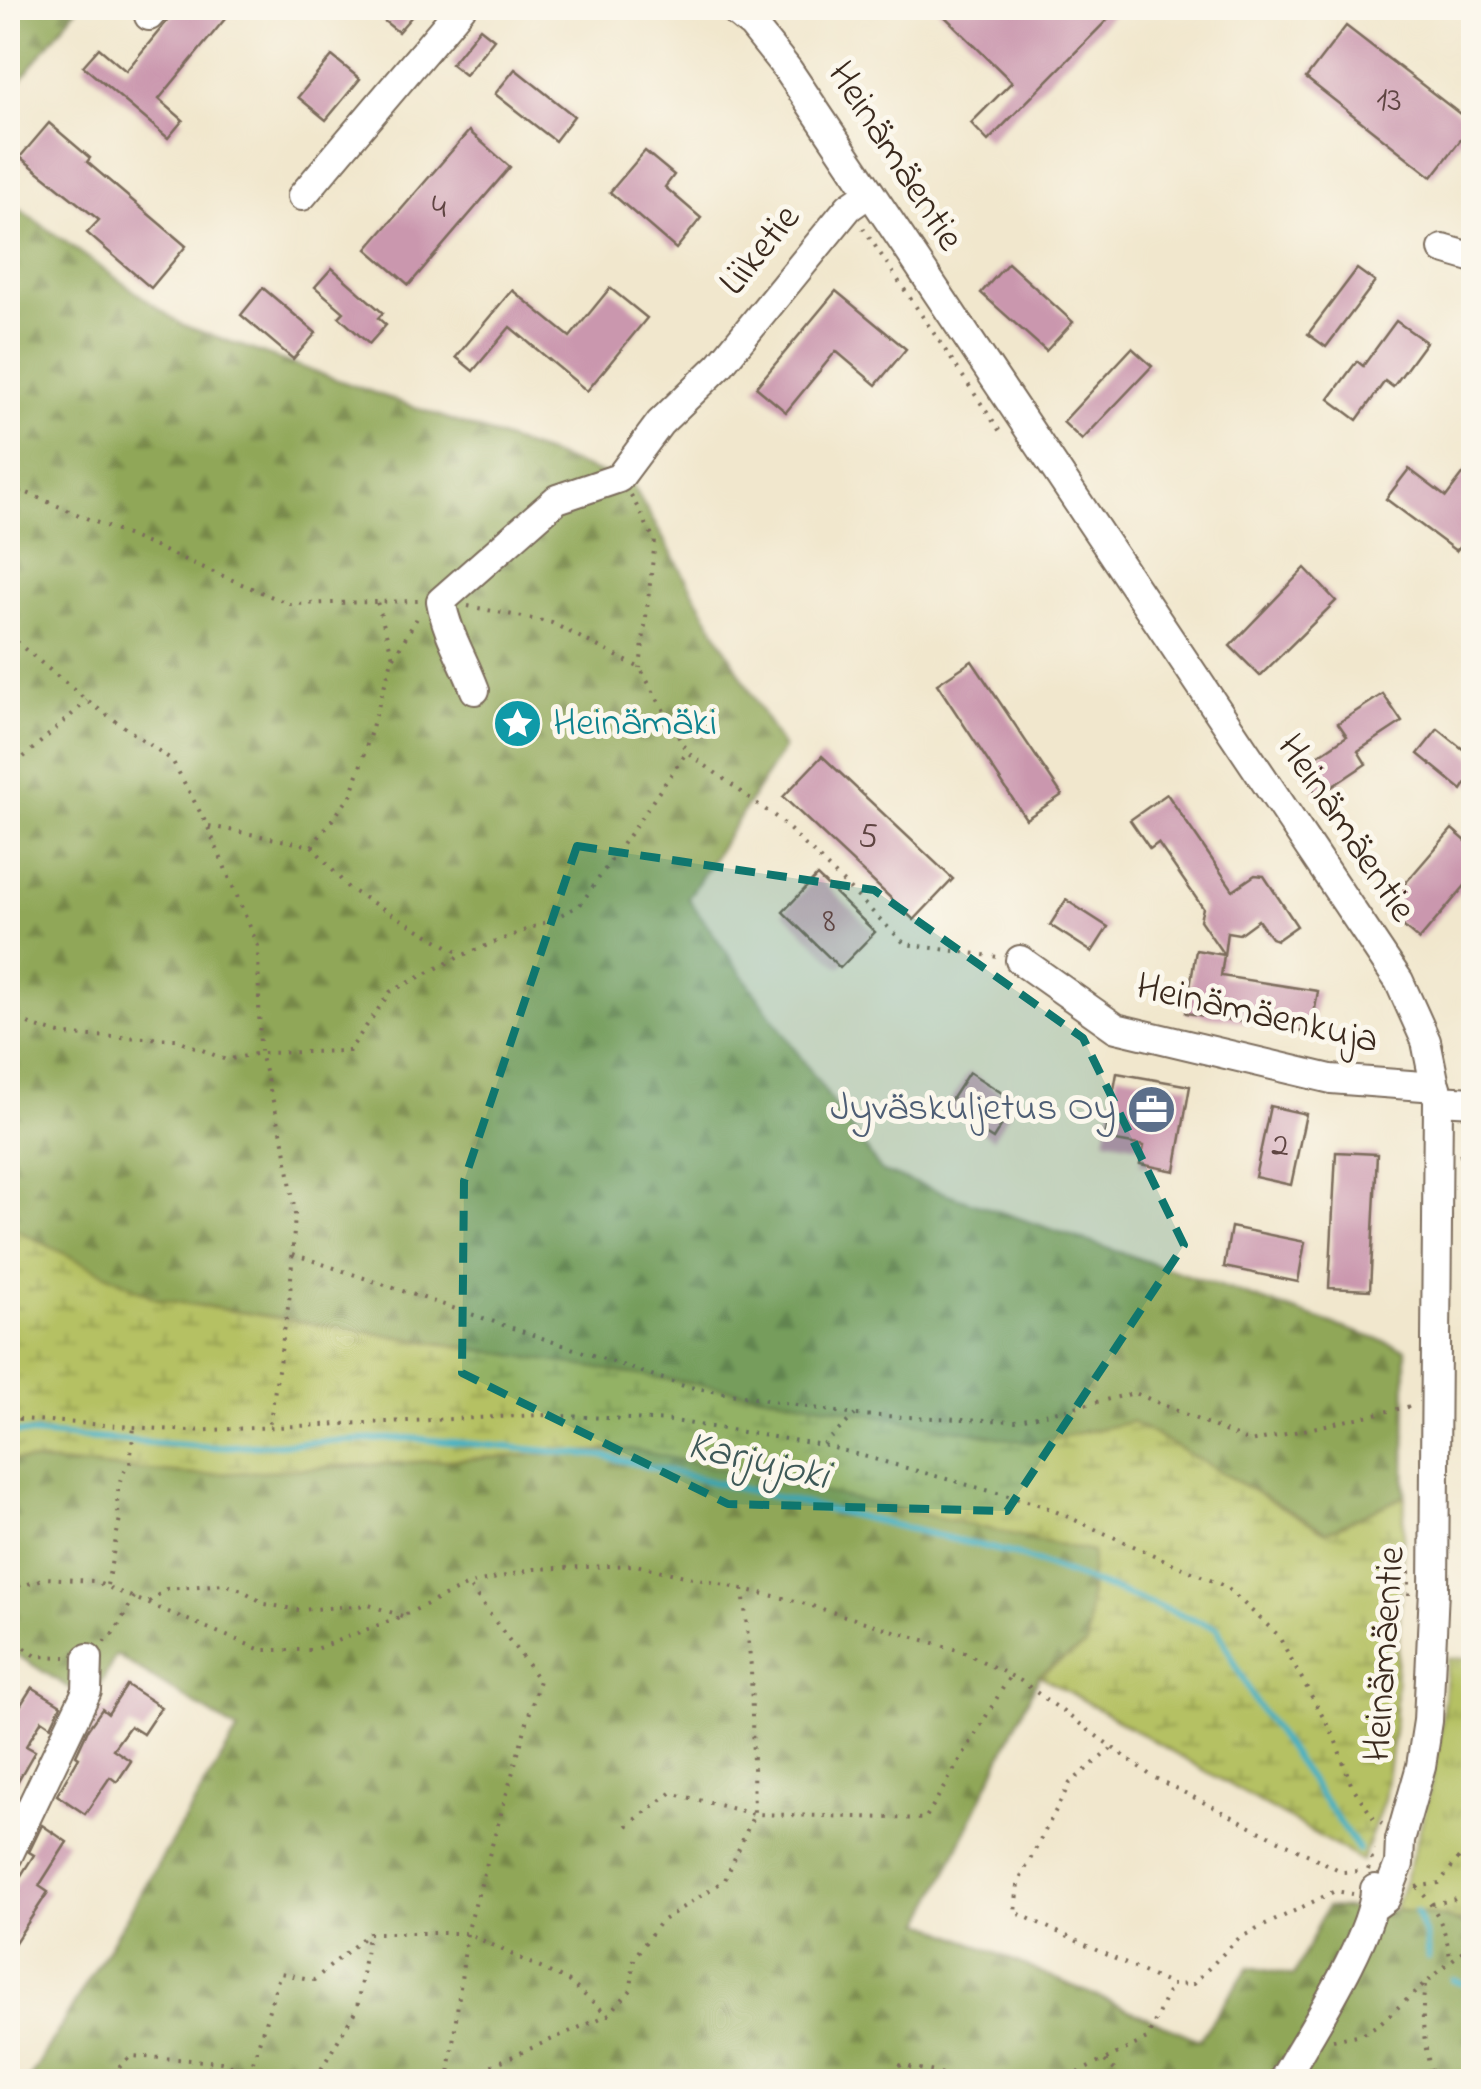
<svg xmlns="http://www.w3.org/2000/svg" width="1481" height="2089" font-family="'Indie Flower',sans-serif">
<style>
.grass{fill:url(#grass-tufts);stroke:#787640;stroke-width:2.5}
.forest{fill:url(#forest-firs);stroke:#66683c;stroke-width:2.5}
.wetland{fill:url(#wetland-marsh);stroke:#787640;stroke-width:2.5}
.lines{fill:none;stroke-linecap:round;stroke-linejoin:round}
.stream{stroke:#45b1c3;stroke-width:6}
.building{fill:#ca97ae}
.minor-casing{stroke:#7b6c5b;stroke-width:32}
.path{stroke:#7b6c5b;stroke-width:4;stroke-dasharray:2.5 8;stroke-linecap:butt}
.minor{stroke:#fff;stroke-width:28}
.marked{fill:#0f766e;fill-opacity:0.2;stroke:#0f766e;stroke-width:8;stroke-dasharray:20 12;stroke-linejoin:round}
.labels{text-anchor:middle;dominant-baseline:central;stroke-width:10;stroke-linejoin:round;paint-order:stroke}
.number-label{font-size:35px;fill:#5f4542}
.street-label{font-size:40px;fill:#3b2a1e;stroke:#fbf7ec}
.culture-label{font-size:40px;fill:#0d838f;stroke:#fbf7ec;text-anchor:start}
.service-label{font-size:40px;fill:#4e5e75;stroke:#fbf7ec;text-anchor:end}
.water-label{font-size:42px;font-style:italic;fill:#3e5958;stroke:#fbf7ec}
</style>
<defs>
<pattern id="grass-tufts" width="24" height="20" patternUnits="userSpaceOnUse" patternTransform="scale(2.5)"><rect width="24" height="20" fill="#b5c163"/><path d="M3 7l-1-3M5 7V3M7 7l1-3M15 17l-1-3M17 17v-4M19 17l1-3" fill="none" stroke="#949d51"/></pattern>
<pattern id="forest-firs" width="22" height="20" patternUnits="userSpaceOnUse" patternTransform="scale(2.5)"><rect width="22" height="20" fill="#90a759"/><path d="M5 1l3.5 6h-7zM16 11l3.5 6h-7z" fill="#778849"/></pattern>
<pattern id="wetland-marsh" width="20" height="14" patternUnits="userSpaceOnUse" patternTransform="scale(2.5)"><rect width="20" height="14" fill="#b5c163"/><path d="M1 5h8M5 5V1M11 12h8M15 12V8" fill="none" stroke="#949d51"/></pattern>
</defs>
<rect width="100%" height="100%" fill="#fbf7ec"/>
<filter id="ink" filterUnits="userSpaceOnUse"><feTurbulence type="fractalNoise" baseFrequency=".01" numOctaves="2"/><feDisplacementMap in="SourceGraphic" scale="20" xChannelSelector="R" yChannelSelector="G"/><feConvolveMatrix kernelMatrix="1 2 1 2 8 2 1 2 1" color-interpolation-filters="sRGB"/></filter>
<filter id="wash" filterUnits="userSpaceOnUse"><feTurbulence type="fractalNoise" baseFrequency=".0048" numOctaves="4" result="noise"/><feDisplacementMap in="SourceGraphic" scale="40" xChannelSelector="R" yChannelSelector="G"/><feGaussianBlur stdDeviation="2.25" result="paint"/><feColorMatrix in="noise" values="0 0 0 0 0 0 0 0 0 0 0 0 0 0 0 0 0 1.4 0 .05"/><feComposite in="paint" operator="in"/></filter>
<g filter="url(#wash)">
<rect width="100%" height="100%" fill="#f1e7cd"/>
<path class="grass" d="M1473 1658V1908L1460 1922 1394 1911C1424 1829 1443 1746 1447 1659Z"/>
<g class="forest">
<polygon points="8,8 77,8 8,96"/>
<polygon points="8,201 182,325 632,484 783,749 688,898 882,1172 1406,1349 1405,1496 1327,1532 1132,1422 1031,1443 760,1394 157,1299 8,1226"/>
<path d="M631 1449 1093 1552 1087 1645 1039 1676 923 1922 1199 2040 1249 1967 1294 1976 1327 1907C1371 1910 1437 1907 1473 1930V2081H28L238 1731 116 1655 91 1702 8 1649V1459L198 1475Z"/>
</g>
<polygon class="wetland" points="8,1226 157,1299 760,1394 1031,1443 1132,1422 1326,1532 1405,1496 1394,1730 1384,1799 1362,1861 1039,1675 1087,1645 1092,1552 631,1449 198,1475 8,1459"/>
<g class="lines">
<g class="stream">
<polyline points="8,1432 211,1447 408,1438 604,1456 1015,1554 1217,1628 1255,1702 1359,1850"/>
<polyline points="1416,1912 1426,1936 1428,1958"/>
<polyline points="1453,1980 1474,1987"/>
</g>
</g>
<g id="blocks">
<g class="building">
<polygon points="178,8 234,8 159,99 183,120 168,138 83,66 99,48 126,71"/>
<polygon points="368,8 419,8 398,32"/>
<polygon points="936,8 1119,8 988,141 971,123 1012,82"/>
<polygon points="1346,26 1473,124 1432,177 1306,78"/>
<polygon points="480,28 494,39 465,75 451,64"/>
<polygon points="332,56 360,79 326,120 298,97"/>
<polygon points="515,69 574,116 555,141 495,94"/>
<polygon points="49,123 90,158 87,162 186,246 151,288 87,233 99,220 20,157"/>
<polygon points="469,131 510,167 409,285 367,249"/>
<polygon points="645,151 674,175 665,187 701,218 676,249 610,192"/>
<polygon points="1008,263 1073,322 1046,351 981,293"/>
<polygon points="332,268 383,313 378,318 386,325 369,344 339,317 344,312 315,287"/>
<polygon points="1357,269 1375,282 1326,347 1308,334"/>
<polygon points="263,288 316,333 293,359 241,315"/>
<polygon points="610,288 647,318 587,391 510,327 473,371 456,357 512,290 570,337"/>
<polygon points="836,291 906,349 876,385 836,351 786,412 756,387"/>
<polygon points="1396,321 1426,342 1393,387 1385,381 1357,420 1329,399 1357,361 1363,366"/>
<polygon points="1132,348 1152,366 1082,440 1063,422"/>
<polygon points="1474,460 1474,529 1456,551 1386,499 1409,469 1446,497"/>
<polygon points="1305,568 1336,601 1260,676 1230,646"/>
<polygon points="972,661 1062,795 1026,819 937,684"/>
<polygon points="1383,694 1402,722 1358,751 1366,764 1318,796 1299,768 1347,736 1338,723"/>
<polygon points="1438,729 1474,758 1474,787 1467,782 1462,790 1418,754"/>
<polygon points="822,756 953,879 914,920 783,797"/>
<polygon points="1167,794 1233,890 1255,875 1264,876 1297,926 1277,940 1271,938 1258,920 1239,934 1227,932 1224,955 1200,920 1203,908 1158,843 1150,849 1130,820"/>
<polygon points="1452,829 1474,848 1474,875 1419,940 1383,909"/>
<polygon points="817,876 875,932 840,968 783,912"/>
<polygon points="1066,900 1108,927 1092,952 1050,925"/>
<polygon points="1196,950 1224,955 1221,976 1318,991 1311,1033 1186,1013"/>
<polygon points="969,1072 1016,1102 993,1139 945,1109"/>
<polygon points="1117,1073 1190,1086 1175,1171 1140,1164 1144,1146 1105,1139"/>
<polygon points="1270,1106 1306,1114 1291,1185 1255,1177"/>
<polygon points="1336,1152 1377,1154 1370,1290 1329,1288"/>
<polygon points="1231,1227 1305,1242 1298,1282 1224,1267"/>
<polygon points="127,1685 161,1707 143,1734 130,1726 113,1749 131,1761 117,1782 110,1777 85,1814 57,1795 79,1757 76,1755 88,1729 102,1709 108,1714"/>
<polygon points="32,1687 61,1705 51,1726 42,1720 26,1746 35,1751 8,1798 8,1725"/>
<polygon points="42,1825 67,1842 39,1886 48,1892 8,1953 8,1896 34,1855 29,1852"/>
</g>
</g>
</g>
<g filter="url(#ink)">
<use href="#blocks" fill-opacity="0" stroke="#7b6c5b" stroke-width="2.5"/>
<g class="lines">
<defs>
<g id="minor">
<polyline points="731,8 752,25 788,70 1399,981 1426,1041 1438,1100 1434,1589 1428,1721 1421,1766 1400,1840 1399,1864 1386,1898 1375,1906"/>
<polyline points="149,16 156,8"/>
<polyline points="302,196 461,8"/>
<polyline points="1443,249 1474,258"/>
<path d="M475 690C463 658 447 634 441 601L557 499 619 478 660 423 720 365 849 207 869 193"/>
<polyline points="1020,960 1116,1028 1331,1079 1436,1087"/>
<polyline points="1438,1100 1474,1102"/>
<polyline points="8,1856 87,1691 88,1658"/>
<path d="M1282 2082C1306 2039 1375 1934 1375 1889"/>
</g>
</defs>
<use href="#minor" class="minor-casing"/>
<g class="path">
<polyline points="699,8 709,15"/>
<polyline points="863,228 1003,436"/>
<polyline points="8,450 20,490 8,603"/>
<polyline points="8,488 20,490 289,604 419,601"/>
<polyline points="631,495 655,541 640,668"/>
<polyline points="468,606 552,623 640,668 687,752 781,821 905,944 998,957"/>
<polyline points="8,635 87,701 172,760 207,825 258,946 260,1053 284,1142 295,1214 290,1294 269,1427"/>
<polyline points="394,657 420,613"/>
<polyline points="8,771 87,701"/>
<polyline points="209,826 312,846 352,794 393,657 377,602"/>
<polyline points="312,846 349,889 463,955"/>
<polyline points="8,1018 63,1035 176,1039 226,1060 260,1053 349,1051 390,992 463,955 551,920 580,905 686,753"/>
<polyline points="1459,1155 1474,1151"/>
<polyline points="293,1254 684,1386 855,1415 1015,1421 1135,1393 1250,1442 1411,1406"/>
<polyline points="8,1418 188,1431 541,1415 674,1421 823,1445 1041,1505 1226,1587 1278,1635 1335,1739 1351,1784 1374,1819 1382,1824"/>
<polyline points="823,1445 855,1415"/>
<path d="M107 1585 120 1518C114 1503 118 1475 130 1464L134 1427"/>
<polyline points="8,1590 46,1578 93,1581 261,1650 313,1650 402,1616 468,1585 534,1569 635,1565 792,1600 964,1652 1021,1681 1153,1777 1343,1872 1359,1871"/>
<polyline points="1409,1595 1409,1569"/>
<polyline points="149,1602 166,1589 224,1584 242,1590 265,1604 299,1610 369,1605 402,1616"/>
<polyline points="8,1635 36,1656 66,1657"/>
<polyline points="104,1642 115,1632 134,1597"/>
<polyline points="1111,1749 1070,1783 1018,1883 1015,1912 1171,1985 1193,1984 1239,1938 1335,1891 1353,1894"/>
<polyline points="627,1826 671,1793 754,1814 925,1819 1010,1676"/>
<polyline points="1368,1870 1375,1850"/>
<polyline points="1416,1887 1439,1883 1474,1839"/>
<path d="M1417 1887C1437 1909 1446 1929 1450 1958"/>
<polyline points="1432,1904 1453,1900 1474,1889"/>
<path d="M1425 1985C1420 2020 1424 2048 1434 2082"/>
<polyline points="1333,2040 1362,2034 1379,2024 1474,1941"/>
<polyline points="1105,2061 1127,2082"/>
<polyline points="316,2078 357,2008 368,1935"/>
<polyline points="104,2082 131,2056 221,2062 250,2070 316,2078 323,2082"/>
<polyline points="181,2082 216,2064"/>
<polyline points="247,2082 280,1973 314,1980 369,1933 467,1933 568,1981 608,2015 631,1990 634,1958 660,1922 725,1880 754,1814 751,1667 743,1589"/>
<polyline points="448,2082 467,1933 539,1680 468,1585"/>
<polyline points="453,2082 608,2015"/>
<polyline points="885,2082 901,2065 981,2082"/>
<polyline points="1059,2082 1147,2039 1171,1985"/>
</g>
<use href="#minor" class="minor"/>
</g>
</g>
<path class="marked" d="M577 846 874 890 1083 1038 1184 1245 1007 1511 728 1504 462 1373 464 1181Z"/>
<defs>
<symbol id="sight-disc" viewBox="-11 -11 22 22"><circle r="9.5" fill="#0f9aa8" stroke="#fbf7ec"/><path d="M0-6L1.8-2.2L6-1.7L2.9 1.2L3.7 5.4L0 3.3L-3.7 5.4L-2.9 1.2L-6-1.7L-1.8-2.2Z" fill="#fff"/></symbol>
<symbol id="office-disc" viewBox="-11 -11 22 22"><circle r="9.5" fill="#5c6f8a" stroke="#fbf7ec"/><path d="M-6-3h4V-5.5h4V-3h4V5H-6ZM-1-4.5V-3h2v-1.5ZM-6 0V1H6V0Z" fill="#fff"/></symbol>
</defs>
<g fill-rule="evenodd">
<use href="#sight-disc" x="490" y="696" width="55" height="55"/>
<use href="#office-disc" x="1124" y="1082" width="55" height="55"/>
</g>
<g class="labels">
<g class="number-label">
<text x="1389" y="101">13</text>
<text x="439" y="208">4</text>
<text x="868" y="838">5</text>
<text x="829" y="922">8</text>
<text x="1280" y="1146">2</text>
</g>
<g class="street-label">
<text transform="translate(894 157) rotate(57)">Heinämäentie</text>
<text transform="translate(761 251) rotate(-51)">Liiketie</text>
<text transform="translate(1345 829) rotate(56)">Heinämäentie</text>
<text transform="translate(1257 1015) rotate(13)">Heinämäenkuja</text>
<text transform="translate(1386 1654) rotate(-86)">Heinämäentie</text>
</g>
<g class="culture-label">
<text x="553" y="724">Heinämäki</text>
</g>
<g class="service-label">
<text x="1116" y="1109">Jyväskuljetus Oy</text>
</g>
<g class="water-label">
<text transform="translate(758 1462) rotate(13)">Karjujoki</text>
</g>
</g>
<rect width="1481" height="2089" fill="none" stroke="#fbf7ec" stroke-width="40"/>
</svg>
